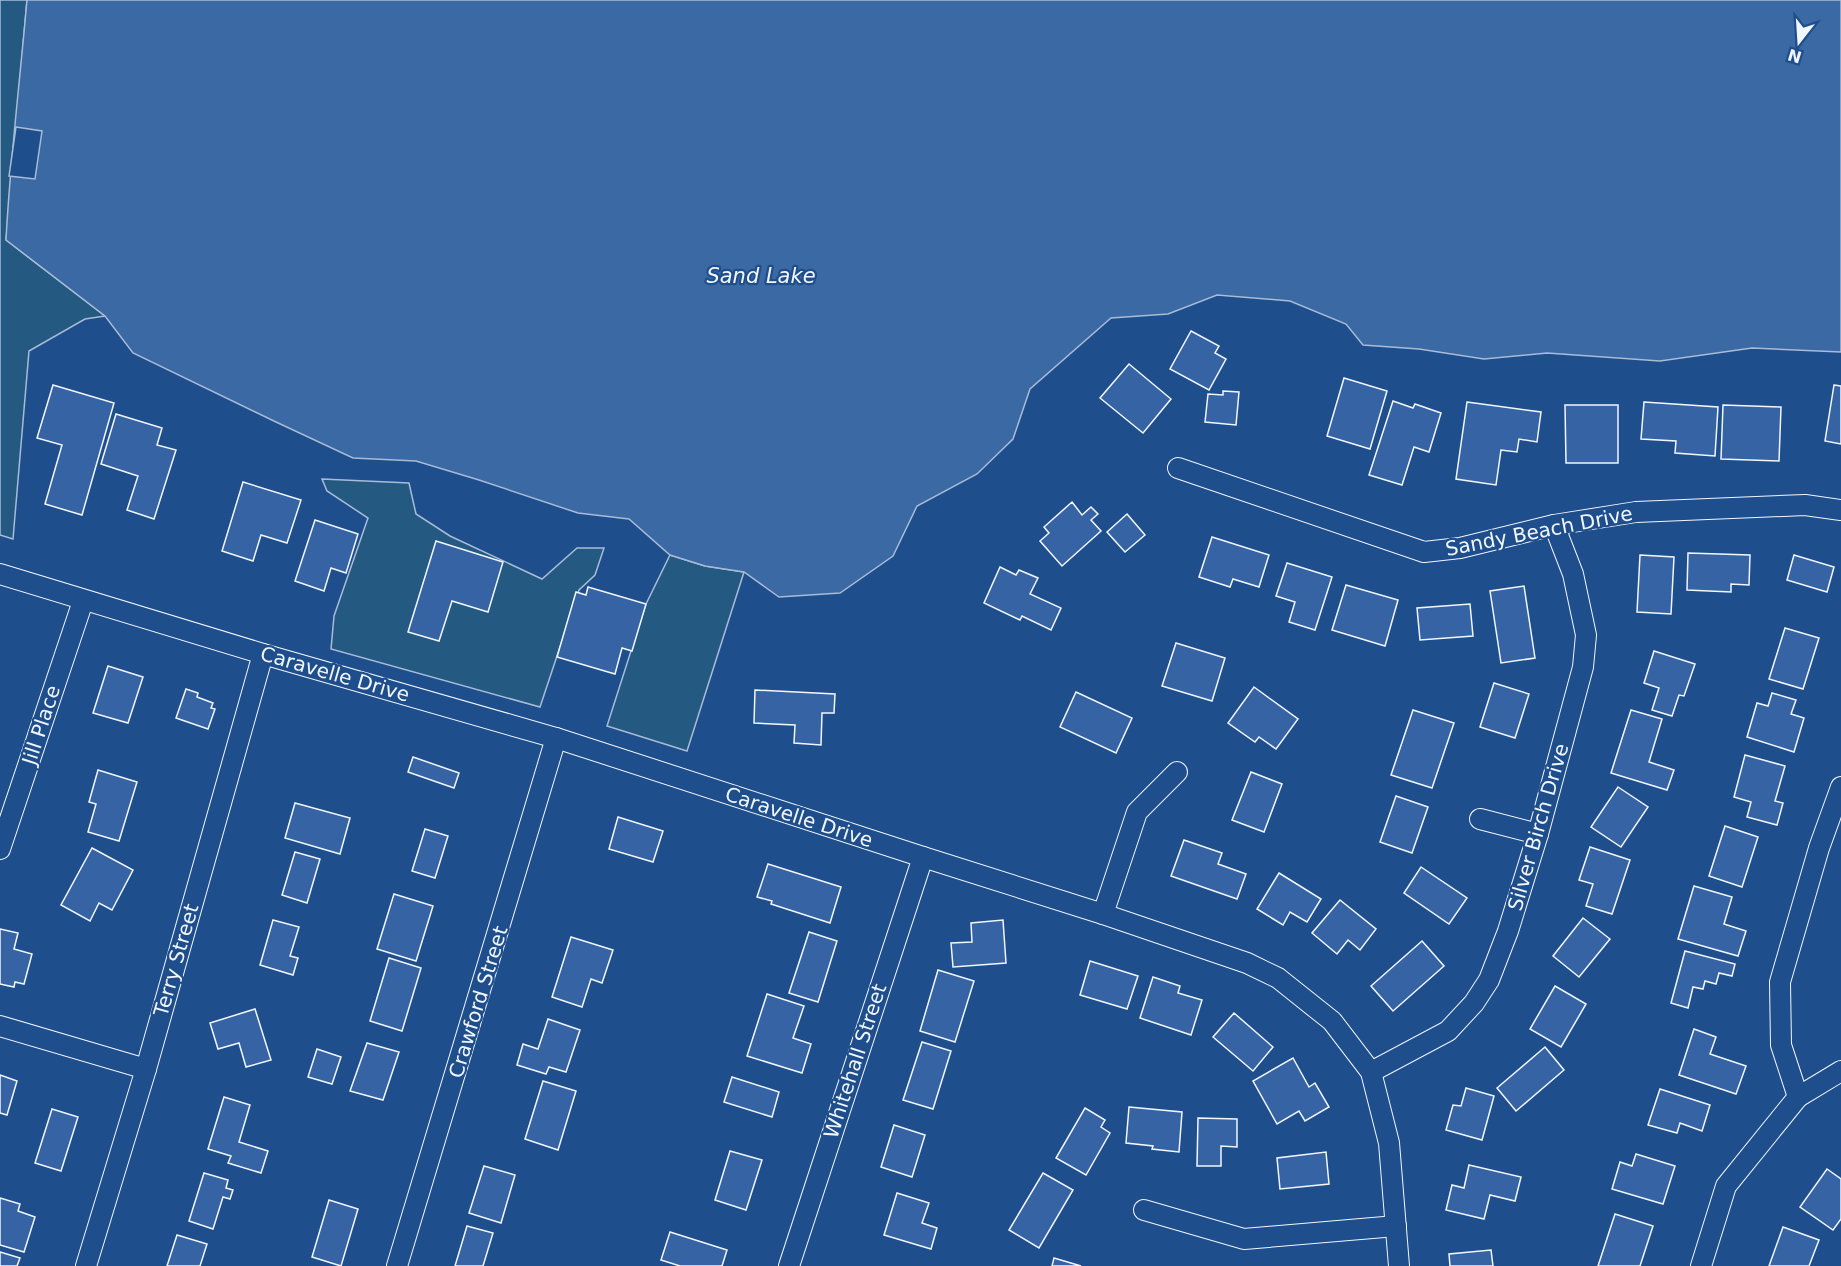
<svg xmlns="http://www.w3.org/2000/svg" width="1841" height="1266" font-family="'DejaVu Sans',sans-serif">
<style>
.green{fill:#245a82;stroke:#a8bbd7;stroke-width:1.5}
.water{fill:#3b69a3;stroke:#a8bbd7;stroke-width:1.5}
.pier{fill:#1f4e8c;stroke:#a8bbd7;stroke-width:1.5}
.building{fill:#3563a3;stroke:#f2f6ff;stroke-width:1.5}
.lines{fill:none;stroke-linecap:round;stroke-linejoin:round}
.minor-casing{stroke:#f2f6ff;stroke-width:22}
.minor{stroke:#1f4e8c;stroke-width:20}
.labels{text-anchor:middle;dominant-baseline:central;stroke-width:4.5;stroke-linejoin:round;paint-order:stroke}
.street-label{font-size:20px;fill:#f2f6ff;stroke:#1f4e8c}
.water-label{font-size:21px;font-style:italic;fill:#f2f6ff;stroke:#1f4e8c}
</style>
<rect width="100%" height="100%" fill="#1f4e8c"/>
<g class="green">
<polygon points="0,0 27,0 6,240 105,316 85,319 29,351 13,539 0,535"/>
<polygon points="322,479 409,483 416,514 450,536 542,579 577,548 604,548 595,575 579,590 540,707 331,649 334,616 368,518 327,491"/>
<polygon points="670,555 705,566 744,572 687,751 607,726 646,604"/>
</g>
<path class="water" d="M27 0H1841V352L1752 348 1660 361 1547 353 1484 359 1419 349 1363 345 1346 324 1290 301 1217 295 1168 314 1111 318 1030 389 1013 439 977 474 917 506 893 556 840 593 779 597 744 572 705 566 670 555 629 519 578 513 479 480 416 461 353 458 276 422 133 353 105 316 6 240C10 160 20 80 27 0Z"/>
<polygon class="pier" points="16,127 42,131 35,179 9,176"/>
<g class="building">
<polygon points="1191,331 1219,346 1215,353 1226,359 1209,390 1170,369"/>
<polygon points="1129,364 1171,399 1143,433 1100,398"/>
<polygon points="1344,378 1387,391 1370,449 1327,436"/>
<polygon points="53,385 114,403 82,515 45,504 62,445 37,438"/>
<polygon points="1834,385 1841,386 1841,444 1825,441"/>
<polygon points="1223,391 1239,392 1236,425 1205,422 1208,394 1223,395"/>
<polygon points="1393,401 1413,408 1415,404 1441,413 1429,452 1414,447 1402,485 1369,475"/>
<polygon points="1467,402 1541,412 1537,442 1519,439 1517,452 1501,450 1496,485 1456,479"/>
<polygon points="1644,402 1718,407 1715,456 1675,453 1676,441 1641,439"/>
<polygon points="1565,405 1618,405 1618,463 1566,463"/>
<polygon points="1723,405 1781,407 1779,461 1721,459"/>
<polygon points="116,414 162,428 157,445 176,450 154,519 127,510 138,476 101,464"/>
<polygon points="243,482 301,500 287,543 261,535 253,561 222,551"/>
<polygon points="1072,502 1082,515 1091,507 1098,514 1091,520 1101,531 1062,566 1040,541 1049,533 1044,527"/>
<polygon points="1127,514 1145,535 1125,552 1107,532"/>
<polygon points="315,520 358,534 346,573 331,568 324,591 295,581"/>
<polygon points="1212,537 1269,555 1259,587 1233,579 1230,587 1199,577"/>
<polygon points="436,541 503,562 488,612 452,601 439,641 408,632"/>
<polygon points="1688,553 1750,555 1749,585 1731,584 1731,592 1687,590"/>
<polygon points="1640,555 1674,557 1671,614 1637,612"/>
<polygon points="1794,555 1834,567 1827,592 1787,580"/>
<polygon points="1287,563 1332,577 1315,630 1289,622 1295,602 1276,596"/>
<polygon points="1000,567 1016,575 1019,570 1038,578 1030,594 1061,608 1051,630 1022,616 1020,620 984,603"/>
<polygon points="1346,585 1398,600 1385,646 1332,630"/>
<polygon points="1524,586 1535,658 1501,663 1490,591"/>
<polygon points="588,587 646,604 632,651 622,648 615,674 557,657 576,592 586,595"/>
<polygon points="1470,604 1473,636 1420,640 1417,608"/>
<polygon points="1785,628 1819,638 1803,689 1769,679"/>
<polygon points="1176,643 1225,658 1212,701 1162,686"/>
<polygon points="1654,651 1695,664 1684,696 1679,695 1672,716 1652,710 1659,688 1644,683"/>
<polygon points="108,666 143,677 128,723 93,713"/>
<polygon points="1494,683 1529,694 1515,738 1480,727"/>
<polygon points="1254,687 1298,719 1276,749 1259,737 1255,742 1228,723"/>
<polygon points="186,689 198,693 197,697 213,703 211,708 215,709 208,729 176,718"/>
<polygon points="755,690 835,694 834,713 822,713 821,745 794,743 795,725 754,723"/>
<polygon points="1076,692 1132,718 1116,753 1060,727"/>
<polygon points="1772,693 1796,700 1791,714 1804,718 1794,752 1747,737 1757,703 1768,706"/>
<polygon points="1413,710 1454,723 1432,788 1391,775"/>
<polygon points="1631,710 1662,719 1649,762 1674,770 1667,790 1611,773"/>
<polygon points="1745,755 1785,766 1775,801 1783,803 1777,825 1747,817 1751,802 1734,797"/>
<polygon points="413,757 459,773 454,788 408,772"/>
<polygon points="98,770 137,782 119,841 88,832 96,804 89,802"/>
<polygon points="1251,772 1282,784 1264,832 1232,820"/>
<polygon points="1618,787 1648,807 1621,847 1591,827"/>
<polygon points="1396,796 1428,807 1412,853 1380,842"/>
<polygon points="295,803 350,818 340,854 285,838"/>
<polygon points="618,817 663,831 653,862 609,849"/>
<polygon points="1725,826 1758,837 1742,887 1709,876"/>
<polygon points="425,829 448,836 435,878 412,871"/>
<polygon points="1184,840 1222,853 1218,864 1246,874 1237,899 1171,876"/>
<polygon points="1590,847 1630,860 1612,914 1586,906 1593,884 1579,880"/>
<polygon points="92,848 133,870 112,910 99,903 90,921 61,905"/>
<polygon points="295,852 320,859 307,903 282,895"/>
<polygon points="768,864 841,887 830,923 771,904 772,901 757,897"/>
<polygon points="1421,867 1467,898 1449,924 1404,893"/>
<polygon points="1279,873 1321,899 1307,922 1290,912 1283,925 1257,909"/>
<polygon points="1694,886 1732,897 1724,924 1746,931 1738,956 1678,939"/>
<polygon points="394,894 433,906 416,961 377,949"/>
<polygon points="1340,900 1376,929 1360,950 1348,940 1337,954 1312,933"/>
<polygon points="1583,918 1610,939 1579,977 1553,956"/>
<polygon points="273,920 299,927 290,956 298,958 293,975 260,965"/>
<polygon points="1003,920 1006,963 953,967 951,943 972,942 971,923"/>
<polygon points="0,929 18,933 14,949 32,954 24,984 15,982 14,987 0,984"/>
<polygon points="809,932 837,941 818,1002 789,993"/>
<polygon points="571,937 613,950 602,983 591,979 582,1007 552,997"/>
<polygon points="1422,941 1444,966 1393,1011 1371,986"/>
<polygon points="1685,951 1735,964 1732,976 1719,973 1716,984 1705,981 1703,989 1693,987 1688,1008 1671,1003"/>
<polygon points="389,958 421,968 402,1031 370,1021"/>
<polygon points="1090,961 1138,976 1127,1009 1080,995"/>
<polygon points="938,970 974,981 955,1042 920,1031"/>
<polygon points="1153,977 1180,986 1178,993 1202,1000 1191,1035 1140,1018"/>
<polygon points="1555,986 1586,1004 1561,1047 1530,1029"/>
<polygon points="767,994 804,1006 793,1038 811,1044 802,1073 747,1056"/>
<polygon points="255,1009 271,1060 246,1067 239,1043 218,1049 210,1023"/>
<polygon points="1234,1013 1273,1047 1253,1071 1213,1037"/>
<polygon points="548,1019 580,1030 566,1072 549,1067 546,1074 517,1065 523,1044 538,1049"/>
<polygon points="1694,1029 1716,1037 1710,1054 1746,1066 1736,1094 1679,1075"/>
<polygon points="922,1042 951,1051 933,1109 903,1100"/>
<polygon points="367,1043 399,1052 383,1100 350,1091"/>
<polygon points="1545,1047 1564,1070 1516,1111 1497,1088"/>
<polygon points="317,1049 341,1057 332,1084 308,1077"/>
<polygon points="1293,1058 1309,1087 1315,1083 1329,1107 1305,1121 1299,1111 1277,1124 1253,1081"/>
<polygon points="0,1075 17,1081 7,1115 0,1113"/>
<polygon points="732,1077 779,1092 772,1117 724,1102"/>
<polygon points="543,1081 576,1091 558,1150 525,1139"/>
<polygon points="1466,1088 1494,1096 1482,1140 1446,1130 1453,1105 1461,1106"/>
<polygon points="1660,1089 1710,1105 1702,1131 1680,1123 1677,1133 1648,1125"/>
<polygon points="224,1097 250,1105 239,1142 268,1151 261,1173 228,1163 231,1156 208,1149"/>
<polygon points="1129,1107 1182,1112 1179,1152 1152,1149 1153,1146 1126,1143"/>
<polygon points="1085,1108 1105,1120 1101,1127 1110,1133 1086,1175 1056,1158"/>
<polygon points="52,1109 78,1117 61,1171 35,1163"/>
<polygon points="1198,1118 1237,1119 1237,1147 1221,1146 1221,1166 1197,1166"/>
<polygon points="894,1125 925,1135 912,1177 881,1167"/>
<polygon points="730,1151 762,1160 746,1210 715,1200"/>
<polygon points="1326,1152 1329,1184 1280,1189 1277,1158"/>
<polygon points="1636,1154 1675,1166 1663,1204 1612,1189 1620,1162 1632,1166"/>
<polygon points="1469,1165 1521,1177 1515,1201 1490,1195 1484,1219 1446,1210 1452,1185 1464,1188"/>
<polygon points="484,1166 515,1175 501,1223 469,1213"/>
<polygon points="1827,1169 1841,1179 1841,1219 1833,1230 1800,1207"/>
<polygon points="204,1173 228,1180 226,1188 233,1190 230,1199 223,1197 213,1229 189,1221"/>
<polygon points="1043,1173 1073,1190 1039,1248 1009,1230"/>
<polygon points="897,1193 929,1203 922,1223 937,1228 931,1249 884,1235"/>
<polygon points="0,1198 20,1204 18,1211 35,1217 24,1252 0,1245"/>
<polygon points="329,1200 358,1209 341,1266 312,1257"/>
<polygon points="1615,1214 1653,1226 1640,1266 1598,1266"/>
<polygon points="467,1226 493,1233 483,1266 455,1266"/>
<polygon points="1783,1227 1819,1240 1809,1266 1769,1266"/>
<polygon points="670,1232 727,1250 722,1266 680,1266 661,1260"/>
<polygon points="177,1235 207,1244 200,1266 167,1266"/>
<polygon points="1491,1250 1493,1266 1450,1266 1449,1254"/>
<polygon points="0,1252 20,1258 17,1266 0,1266"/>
<polygon points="1054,1258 1081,1266 1052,1266"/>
</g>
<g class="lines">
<defs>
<g id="minor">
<polyline points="1178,468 1424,552 1460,548 1554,525 1636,512 1805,505 1841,510"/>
<polyline points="0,574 263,654 556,738 923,857 1103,914 1247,963 1278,978 1332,1021 1371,1072 1389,1143 1399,1266"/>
<polyline points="1480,819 1538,834"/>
<polyline points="0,849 83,601"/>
<polyline points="1103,914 1137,812 1177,772"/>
<polyline points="0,1026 146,1069"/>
<polyline points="1371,1072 1448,1031 1474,1003 1489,980 1508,931 1538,834 1583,667 1586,635 1573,574 1554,525"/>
<polyline points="1798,1097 1781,1045 1780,982 1819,848 1841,787"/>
<polyline points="1144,1210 1244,1239 1396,1226"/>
<polyline points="86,1266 146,1069 263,654"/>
<polyline points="397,1266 556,738"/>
<polyline points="789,1266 923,857"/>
<polyline points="1701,1266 1726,1186 1798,1097 1841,1071"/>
</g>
</defs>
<use href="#minor" class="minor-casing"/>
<use href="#minor" class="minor"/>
</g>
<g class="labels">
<g class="street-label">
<text transform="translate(1539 531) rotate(-11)">Sandy Beach Drive</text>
<text transform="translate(335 674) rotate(16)">Caravelle Drive</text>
<text transform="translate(41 725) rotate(-72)">Jill Place</text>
<text transform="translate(799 817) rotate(18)">Caravelle Drive</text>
<text transform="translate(1538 827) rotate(-74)">Silver Birch Drive</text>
<text transform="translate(176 960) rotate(-74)">Terry Street</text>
<text transform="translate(478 1002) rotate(-73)">Crawford Street</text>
<text transform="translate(855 1061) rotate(-72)">Whitehall Street</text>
</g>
<g class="water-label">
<text x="761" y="276">Sand Lake</text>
</g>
</g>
<g transform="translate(1799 42) rotate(197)" stroke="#1f4e8c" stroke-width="4.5" paint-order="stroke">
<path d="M0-4.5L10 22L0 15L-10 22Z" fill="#f2f6ff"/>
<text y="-9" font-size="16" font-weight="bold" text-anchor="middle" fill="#f2f6ff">N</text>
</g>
</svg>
